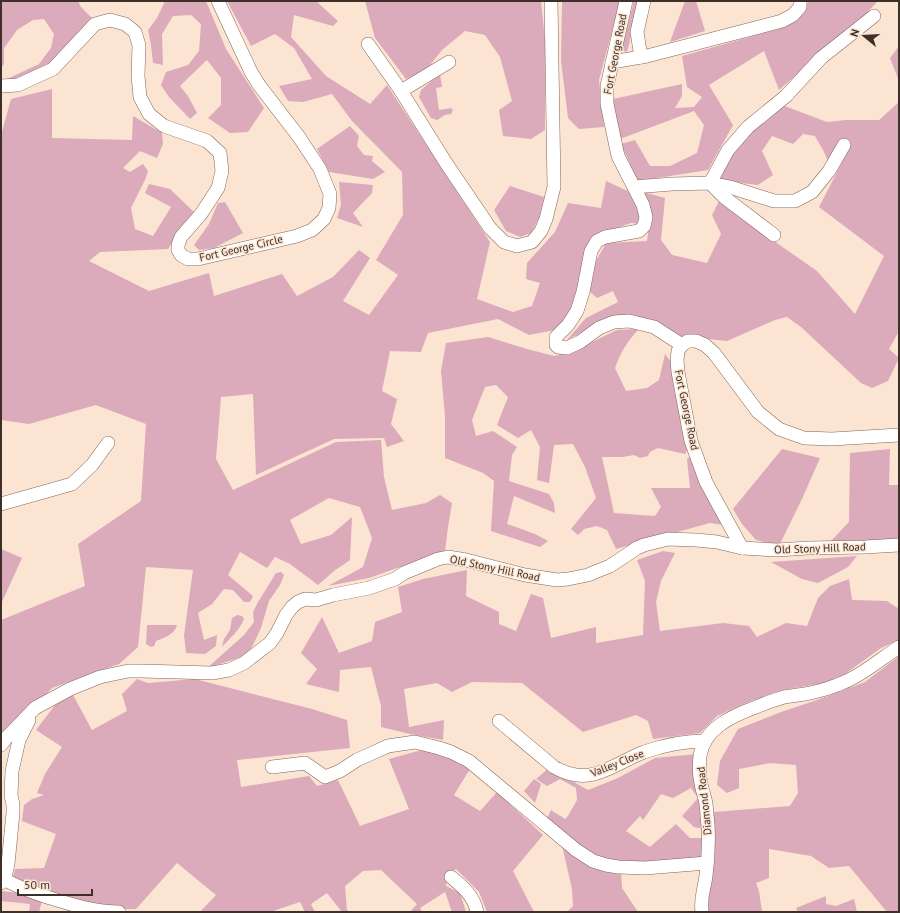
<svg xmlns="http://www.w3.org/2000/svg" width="900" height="913" font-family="'PT Sans',sans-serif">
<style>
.green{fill:#dbaabb}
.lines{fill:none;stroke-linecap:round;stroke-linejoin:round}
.minor-casing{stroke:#816653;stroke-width:14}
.minor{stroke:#fff;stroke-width:13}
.labels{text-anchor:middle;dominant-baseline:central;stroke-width:3;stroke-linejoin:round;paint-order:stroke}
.street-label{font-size:11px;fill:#3c3028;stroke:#fce4d2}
</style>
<rect width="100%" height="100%" fill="#fce4d2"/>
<g class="green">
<polygon points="1,1 78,1 81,7 92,18 80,33 45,68 13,81 7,79 39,64 51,48 54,34 44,19 33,20 17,30 4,48 4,64 1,68 1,37 2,33 1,32"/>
<polygon points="165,1 206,1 226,49 264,108 248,132 230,133 208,118 221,105 221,78 207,60 187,79 180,86 188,96 197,113 190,119 169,97 161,85 166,72 188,65 199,51 201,24 191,15 173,16 162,34 163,65 153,63 151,45 148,30 157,18"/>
<polygon points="227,1 316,1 338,21 333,26 294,15 291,37 326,76 370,104 387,85 490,242 477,299 513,312 532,306 540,283 526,279 527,263 555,232 568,203 601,208 606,181 632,193 642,214 642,224 631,223 609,231 594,239 570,316 555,330 529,335 498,319 428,333 421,352 390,351 382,391 397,399 391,424 404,441 387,447 384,438 334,439 256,475 253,394 221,397 216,459 233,490 336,442 381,440 384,477 392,510 426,503 440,495 452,503 448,527 445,551 369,578 328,586 363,567 372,538 360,507 329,498 290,520 301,544 331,535 352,517 350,560 334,571 318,585 290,564 275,557 267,568 240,552 228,575 253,596 250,602 244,602 233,590 224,589 212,604 198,613 204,640 217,635 216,646 205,654 186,653 184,635 193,570 146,567 138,647 119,664 52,688 1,743 1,620 85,586 78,544 141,501 146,424 96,405 29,424 1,420 1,132 2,132 11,99 52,89 52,138 132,140 133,116 162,133 163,144 157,158 140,151 123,168 130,172 143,164 148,171 145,180 131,208 135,229 153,236 171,207 145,193 149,184 170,189 194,212 168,249 100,252 89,261 149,291 209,273 214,296 282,274 297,296 333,277 359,250 370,258 343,301 369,315 398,275 376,260 403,215 402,172 352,121 332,94 303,102 288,101 279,86 312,79 294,48 275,34 251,46"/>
<polygon points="365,1 541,1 545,40 545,130 531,139 503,136 499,110 512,101 500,57 485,35 465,31 442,50 427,69 406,79 375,38"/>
<polygon points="562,1 620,1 599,80 604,127 579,129 568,118 561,61"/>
<polygon points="634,1 640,1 627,52 621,50"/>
<polygon points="685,1 696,1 705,31 670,42"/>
<polygon points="808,1 878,1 861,19 779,90 764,51 709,85 733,125 708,170 638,181 621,144 635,140 650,166 670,166 697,153 704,125 694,111 620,139 613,99 682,84 682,96 675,108 694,107 702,97 687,87 682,56 782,28 805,11"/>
<polygon points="899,46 899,81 890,58"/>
<polygon points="440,74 442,87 436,88 439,110 451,108 453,110 451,114 445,115 437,120 431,118 419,97 421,90"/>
<polygon points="899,102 899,331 889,349 899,358 888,381 872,388 861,383 801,327 787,317 775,320 727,341 680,336 657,321 609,317 566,341 586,318 618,302 613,291 597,298 589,291 596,261 606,243 647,241 651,210 643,192 665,198 661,240 672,255 707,263 721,234 712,215 720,199 771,239 817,271 855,314 884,256 819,207 849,149 829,163 824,152 815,136 803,134 793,144 772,136 762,151 773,175 758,185 733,182 720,180 728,160 751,129 782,105 827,122 846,120 879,120"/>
<polygon points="350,126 359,136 357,146 364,155 373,156 372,161 385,172 373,179 329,172 317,149"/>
<polygon points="339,182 373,185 372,193 353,213 363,227 337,218 341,205"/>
<polygon points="510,186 544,197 539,218 531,233 520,237 506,231 494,210"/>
<polygon points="225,202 243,233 214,248 199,250 194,245 209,224 218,203"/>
<path d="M639 329C628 340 620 353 615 368L626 391 647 388 659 380 665 354 672 363 689 446 685 454 658 448 650 452 648 456 640 458 634 455 623 457H602L614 513 655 516 661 507 651 488H690L687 459 692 456 724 525 710 523 616 549 607 530 597 526 584 529 578 535 571 529 596 498 585 467 573 444 554 445 549 483 537 480 540 447 531 430 518 438 497 425 508 397 496 385 485 387 472 420 476 436 493 431 517 447 512 455 509 481 549 494 554 503 555 513 514 496 507 524 535 534 548 541 540 547 491 531 494 481 483 473 445 458V416L441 371 446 343 488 337 527 349 554 356 573 351 617 330Z"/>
<polygon points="782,449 820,458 802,499 779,546 756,540 742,524 733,509"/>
<polygon points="890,449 889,485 899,485 899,539 830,542 849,522 850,453"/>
<polygon points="1,549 22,558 1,604"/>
<polygon points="663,551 675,553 661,581 656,602 660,631 723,623 749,626 757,637 786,623 807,626 818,598 830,586 849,579 852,600 887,601 899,609 899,640 881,648 845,674 824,683 783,690 753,700 717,716 700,733 653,739 648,721 636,715 583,732 522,683 472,682 452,692 437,683 404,689 409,727 444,720 443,740 410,734 381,727 381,706 371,667 340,670 339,692 306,684 317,669 301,653 322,617 339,653 372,641 375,622 402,612 398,587 423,579 467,570 466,596 499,612 499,624 516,631 531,594 543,598 551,638 596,627 596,643 643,635 645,581 637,560"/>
<polygon points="857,556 848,567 818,583 802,579 771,562"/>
<polygon points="281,572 284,575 280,585 269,601 261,628 252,647 245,656 207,668 244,635 254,622 253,612 258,602 276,573"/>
<path d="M237 615 242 616 244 619C239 631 230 638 222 647L224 639 230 630 232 618Z"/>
<path d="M147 625H177C175 634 164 638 156 641L154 646 151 647 146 644Z"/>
<polygon points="899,656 899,912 887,912 849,866 829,868 811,856 769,849 769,878 756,883 759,891 762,912 709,912 706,895 713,860 714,812 790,806 798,793 796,765 770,763 739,769 739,788 727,793 717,785 720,761 738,729 781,712 820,699 865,682"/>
<polygon points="137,679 148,683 195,679 312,709 347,720 350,748 237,760 241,787 309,776 317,786 338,780 360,826 409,809 389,759 429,748 457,758 470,769 454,795 480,811 497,792 543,835 513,871 534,912 487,912 479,892 456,869 448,874 446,886 460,893 466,912 452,912 445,892 420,908 422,912 410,912 417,904 381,870 363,871 345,886 347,910 349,912 342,912 327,893 311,904 315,912 305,912 300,902 270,912 200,912 216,895 177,863 136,909 109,909 12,881 15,869 44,868 56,834 22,821 24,805 32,799 44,795 37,793 45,774 62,747 36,730 55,705 73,695 92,730 127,711 122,694"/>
<polygon points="696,754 703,829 694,827 682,816 698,798 691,788 673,798 661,794 643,820 640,816 626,831 650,847 676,824 690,838 704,838 702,858 646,863 605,861 588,853 546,821 551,810 565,819 568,816 577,800 576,788 560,779 547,786 536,779 549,768 588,790 618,778 655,758"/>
<polygon points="534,779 541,784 535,803 524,791"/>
<polygon points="561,841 621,872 622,888 638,912 567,912 573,906 572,889"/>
<polygon points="1,891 27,894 42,901 39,912 29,912 30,904 1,901"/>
<polygon points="826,896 826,904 836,906 854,899 857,912 798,912 796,908"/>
</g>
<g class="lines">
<defs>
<g id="minor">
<polyline points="626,1 607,86 607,104 618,156 643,205 646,217 644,226 639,231 605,237 597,241 591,251 583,292 577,311 568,325 556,337 556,345 558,347 567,348 580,342 599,328 614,322 629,321 654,327 682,345 678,351 677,360 678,372 691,441 706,482 742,548"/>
<polyline points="368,44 401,91 446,163 490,228 504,242 517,246 532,242 541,231 546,219 554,187 551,1"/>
<polyline points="641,57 637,32 644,1"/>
<polyline points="612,62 647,56 782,21 793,15 800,7 800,1"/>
<polyline points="1,86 18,85 53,69 95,24 110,20 125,24 135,32 139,45 138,76 140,97 149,114 164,126 207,141 220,153 222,171 218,188 201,214 181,237 178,245 178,250 181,255 188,259 198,259 297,236 312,230 324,219 329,208 330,194 320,169 299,137 259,85 251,72 218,1"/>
<polyline points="401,91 449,62"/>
<polyline points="710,183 728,150 748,127 786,96 821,58 874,16"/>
<polyline points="710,183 724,197 774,235"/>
<polyline points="634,187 672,184 710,183 730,187 774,201 795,201 812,192 829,171 844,145"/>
<polyline points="682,345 688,341 696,341 705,345 714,353 758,412 779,429 804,438 832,439 899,435"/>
<polyline points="1,504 72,484 92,465 108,443"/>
<path d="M499 721 554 767C590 788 611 765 644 752 664 745 683 741 705 741"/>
<polyline points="1,745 7,737 35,708 70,689 100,677 128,671 142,671 212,673 229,670 244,663 270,643 277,633 286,615 292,607 298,602 305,599 316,600 333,595 369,588 395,579 404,573 438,559 448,557 466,560 525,575 557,580 568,579 588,575 595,572 610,566 637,548 644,545 668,539 696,540 717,542 742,548 777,550 808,548 865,547 899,545"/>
<polyline points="272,767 305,763 325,777 340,771 357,760 368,755 388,746 415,742 439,748 451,752 469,761 576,850 593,861 606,865 618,867 645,868 707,863"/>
<path d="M451 877C463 887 474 896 477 912"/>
<path d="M4 879C17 887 32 892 47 897 70 904 94 912 119 912"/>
<polyline points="1,883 6,873 8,864 13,813 13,805 11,795 12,771 19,740 29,720"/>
<path d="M702 912C700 898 704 890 706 876 708 860 709 842 708 825 707 818 707 811 706 804 705 797 702 790 701 783 699 775 699 765 700 756 704 728 732 716 756 707 765 703 775 700 784 697 791 696 798 695 805 694 816 692 827 689 837 685 860 677 879 660 899 647"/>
</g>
</defs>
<use href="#minor" class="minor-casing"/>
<use href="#minor" class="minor"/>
</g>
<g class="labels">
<g class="street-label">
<text transform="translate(615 54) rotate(-79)">Fort George Road</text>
<text transform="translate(241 248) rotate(-13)">Fort George Circle</text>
<text transform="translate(687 410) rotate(78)">Fort George Road</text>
<text transform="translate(820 548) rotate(-2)">Old Stony Hill Road</text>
<text transform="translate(495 568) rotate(12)">Old Stony Hill Road</text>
<text transform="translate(617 763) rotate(-22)">Valley Close</text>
<text transform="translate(704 801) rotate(-96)">Diamond Road</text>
</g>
</g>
<rect width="900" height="913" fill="none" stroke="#3c3028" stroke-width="4"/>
<g transform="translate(864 36) rotate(288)" stroke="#fce4d2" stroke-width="3" paint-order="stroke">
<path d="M0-3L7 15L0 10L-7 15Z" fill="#3c3028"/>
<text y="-6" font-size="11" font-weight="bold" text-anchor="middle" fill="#3c3028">N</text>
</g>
<path d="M18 889v6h74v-6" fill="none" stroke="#3c3028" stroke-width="2"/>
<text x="24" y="889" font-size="12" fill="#3c3028" stroke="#fce4d2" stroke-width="3" paint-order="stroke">50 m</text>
</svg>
